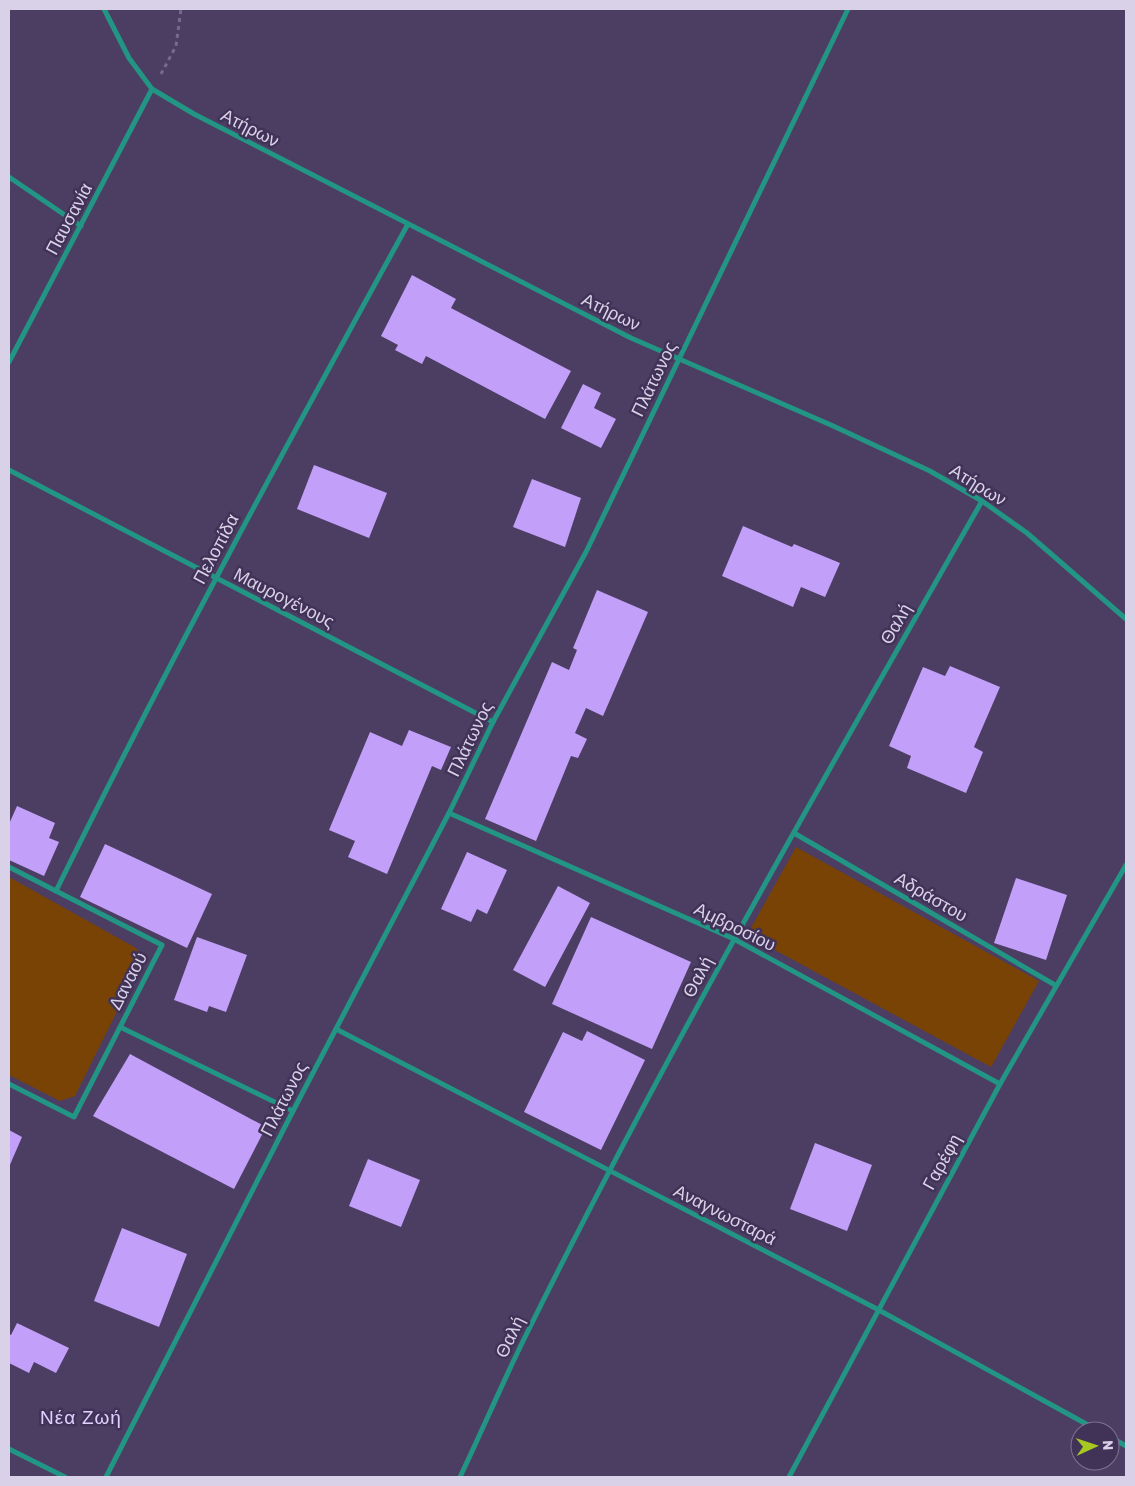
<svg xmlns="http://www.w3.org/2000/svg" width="1135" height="1486" font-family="Rubik,sans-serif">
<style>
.green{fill:#784305}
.building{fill:#c29ff9}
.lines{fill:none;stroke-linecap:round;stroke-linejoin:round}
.path{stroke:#776a8c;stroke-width:3;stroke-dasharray:4 4;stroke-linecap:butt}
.street{stroke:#229585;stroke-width:5}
.labels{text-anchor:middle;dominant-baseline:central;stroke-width:5;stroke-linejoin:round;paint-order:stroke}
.street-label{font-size:18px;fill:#d9d1e8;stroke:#413358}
.neighbourhood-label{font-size:19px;letter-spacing:1px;fill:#e1d0ff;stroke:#413358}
</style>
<rect width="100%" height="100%" fill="#4c3d63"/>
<g class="green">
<polygon points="796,847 1039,981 991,1067 747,935"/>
<polygon points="9,877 136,948 142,961 75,1096 60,1101 9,1075"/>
</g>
<g class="building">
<polygon points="412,275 456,299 451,308 571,371 545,419 426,356 422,364 395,350 398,345 381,336"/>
<polygon points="583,384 601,393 594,408 616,419 601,448 561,428"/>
<polygon points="314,465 387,493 369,538 297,509"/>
<polygon points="532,479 581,498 565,547 513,527"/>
<polygon points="743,526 792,547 794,544 840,563 825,597 801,587 793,607 722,576"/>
<polygon points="597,590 648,612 603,716 586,708 575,733 587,739 578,758 571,756 536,841 485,819 552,662 569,670 577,650 573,648"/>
<polygon points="950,666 1000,687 974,747 983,752 966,793 907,768 911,756 889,746 923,667 945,676"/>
<polygon points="409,730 451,747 441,770 432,766 387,874 348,857 355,841 329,830 370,732 402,746"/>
<polygon points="17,806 55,823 49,838 59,842 44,876 9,860 9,824"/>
<polygon points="105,844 212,894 187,948 80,897"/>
<polygon points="467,852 507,870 487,914 477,909 471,922 441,909"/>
<polygon points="1016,878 1067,895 1046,960 994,943"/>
<polygon points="558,886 590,903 545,987 513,970"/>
<polygon points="591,917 691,962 652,1049 552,1004"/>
<polygon points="197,937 247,955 226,1012 209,1006 207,1012 174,1000"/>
<polygon points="587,1031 645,1060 601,1150 524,1112 563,1032 582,1041"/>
<polygon points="130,1054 266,1127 234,1189 93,1116"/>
<polygon points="9,1130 22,1137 9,1167"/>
<polygon points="815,1143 872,1165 847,1231 790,1209"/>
<polygon points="368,1159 420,1180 401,1227 349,1206"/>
<polygon points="122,1228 187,1254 159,1327 94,1301"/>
<polygon points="17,1323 69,1348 56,1373 34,1362 29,1373 9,1363 9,1334 11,1335"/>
</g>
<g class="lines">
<polyline class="path" points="161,74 176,46 181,9"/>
<g class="street">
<polyline points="104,9 129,58 152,89 194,114 631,338 831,425 930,471 982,501 1027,533 1126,619"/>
<polyline points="9,177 81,226"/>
<polyline points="9,362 152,89"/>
<polyline points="9,470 493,722"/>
<polyline points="449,813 734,939 1000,1084"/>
<polyline points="794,833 1055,985"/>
<polyline points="9,867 162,945 74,1117 9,1084"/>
<path d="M56 891C167 665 287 444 408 224"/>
<polyline points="120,1027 293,1111"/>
<polyline points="336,1029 877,1309 1099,1431"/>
<polyline points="1110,1437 1126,1446"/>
<polyline points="9,1449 65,1477"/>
<polyline points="106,1477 293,1111 449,813 493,722 586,552 848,9"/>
<path d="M460 1477C483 1429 504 1379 528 1331 668 1048 826 775 982 501"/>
<polyline points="789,1477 1000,1084 1126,865"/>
</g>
</g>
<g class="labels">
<g class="street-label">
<text transform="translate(250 128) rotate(27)">Ατήρων</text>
<text transform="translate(69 219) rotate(-62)">Παυσανία</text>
<text transform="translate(611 312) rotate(26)">Ατήρων</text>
<text transform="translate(654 379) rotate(-64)">Πλάτωνος</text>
<text transform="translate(978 485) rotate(32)">Ατήρων</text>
<text transform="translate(216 549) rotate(-62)">Πελοπίδα</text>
<text transform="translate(284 598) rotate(27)">Μαυρογένους</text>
<text transform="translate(896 624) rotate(-60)">Θαλή</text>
<text transform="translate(470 739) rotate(-64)">Πλάτωνος</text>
<text transform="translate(931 897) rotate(30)">Αδράστου</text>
<text transform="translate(735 927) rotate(26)">Αμβροσίου</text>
<text transform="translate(698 977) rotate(-62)">Θαλή</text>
<text transform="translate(128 981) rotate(-63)">Δαναού</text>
<text transform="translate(284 1099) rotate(-63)">Πλάτωνος</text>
<text transform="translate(942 1162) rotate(-61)">Γαρέφη</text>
<text transform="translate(725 1215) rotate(27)">Αναγνωσταρά</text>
<text transform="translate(510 1337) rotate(-64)">Θαλή</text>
</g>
<g class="neighbourhood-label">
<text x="81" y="1417">Νέα Ζωή</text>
</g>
</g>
<rect width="1135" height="1486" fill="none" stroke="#d9d1e8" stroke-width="20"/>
<g transform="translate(1095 1446) rotate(87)"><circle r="24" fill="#413358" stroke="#7e7292"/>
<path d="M0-4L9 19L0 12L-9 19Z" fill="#a6c820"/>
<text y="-8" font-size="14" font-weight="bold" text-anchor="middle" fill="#d9d1e8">N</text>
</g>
</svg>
